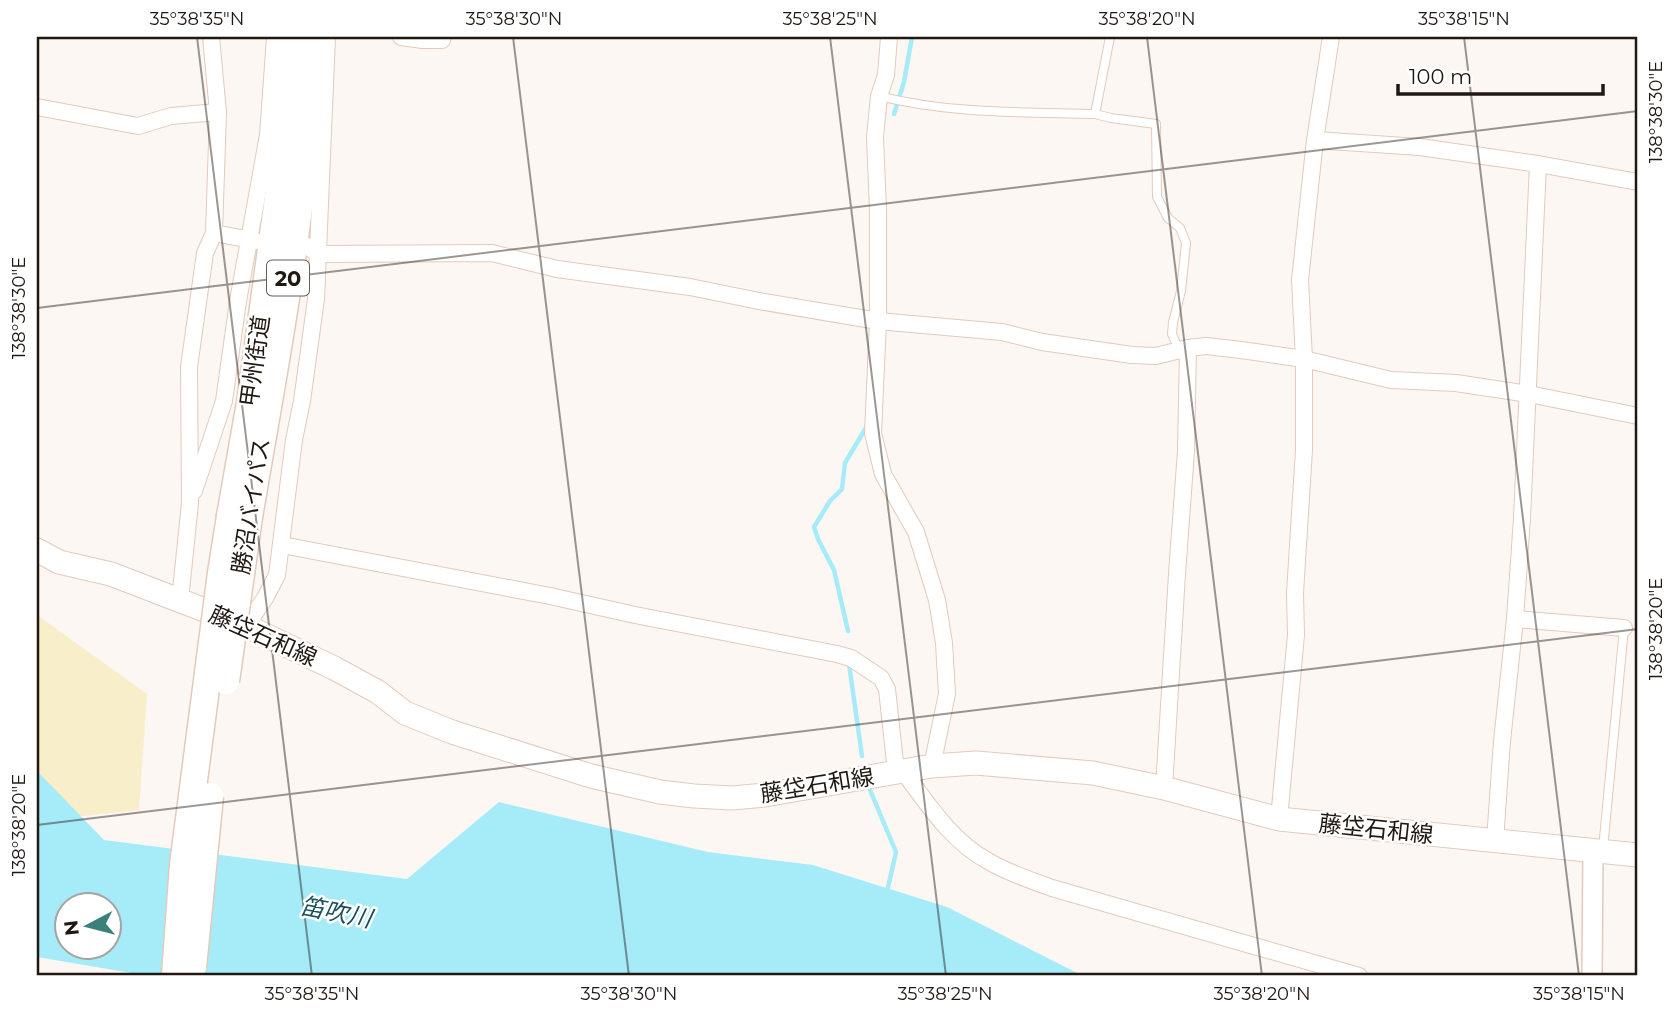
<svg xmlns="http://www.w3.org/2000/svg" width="1675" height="1013" font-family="Montserrat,'Noto Sans JP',sans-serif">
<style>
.sand{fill:#f8eec9}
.water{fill:#a6ebf8;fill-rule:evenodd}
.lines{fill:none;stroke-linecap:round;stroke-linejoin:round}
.stream{stroke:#a6ebf8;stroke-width:4.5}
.service-casing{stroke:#e4caba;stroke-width:10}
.minor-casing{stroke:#e4caba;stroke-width:18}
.tertiary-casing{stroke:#e4caba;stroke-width:22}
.secondary-casing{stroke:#e4caba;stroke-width:25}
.trunk-casing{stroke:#e4caba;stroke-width:29}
.service{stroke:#fff;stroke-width:8}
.minor{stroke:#fff;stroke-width:16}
.tertiary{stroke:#fff;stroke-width:19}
.secondary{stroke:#fff;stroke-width:23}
.trunk{stroke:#fff;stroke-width:26}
.trunk-bridge-casing{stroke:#e4caba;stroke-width:29;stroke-linecap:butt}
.trunk-bridge{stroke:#fff;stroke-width:26}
.ticks{fill:none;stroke:#211812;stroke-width:2;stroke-opacity:0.45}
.labels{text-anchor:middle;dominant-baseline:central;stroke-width:5;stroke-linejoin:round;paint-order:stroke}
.shield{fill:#fff;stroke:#645d59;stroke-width:2}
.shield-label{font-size:21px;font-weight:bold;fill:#211812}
.street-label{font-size:23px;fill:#211812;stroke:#fff}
.water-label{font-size:24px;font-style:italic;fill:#164f59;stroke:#fff}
.neatline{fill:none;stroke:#211812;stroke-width:2.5}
.ticks-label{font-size:18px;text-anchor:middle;fill:#211812}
</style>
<rect width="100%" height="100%" fill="#fcf7f3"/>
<polygon class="sand" points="37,615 147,694 139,810 37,821"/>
<path class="water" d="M37 771 104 840 407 879 499 802 708 852 813 865 947 907 1083 976H149L37 957ZM66 904H108V946H66Z"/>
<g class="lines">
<g class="stream">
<polyline points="894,114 904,82 912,37"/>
<polyline points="848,631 834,570 818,539 814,527 830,501 842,489 845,463 867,426"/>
<polyline points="849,664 862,756"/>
<polyline points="870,790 896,852 887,892"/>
</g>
<defs>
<g id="service">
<path d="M879 96C949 114 1023 112 1095 114L1111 118 1156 124 1157 197 1168 218 1180 228 1186 243 1181 291 1173 322 1172 334 1179 350"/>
<polyline points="1095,114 1110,37"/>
<polyline points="1603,849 1624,628"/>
</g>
<g id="minor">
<polyline points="401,37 423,40 442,40 443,37"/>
<polyline points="889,37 886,75 879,96 875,137 878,210 878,321 873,433 883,474 916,532 937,600 944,643 947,694 932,766"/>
<polyline points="37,107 138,126 171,116 218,112"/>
<polyline points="1315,140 1420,147 1538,164 1638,182"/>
<polyline points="214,233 256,241"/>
<polyline points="307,246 318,254 492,253 557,269 690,287 759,301 878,321 1002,332 1042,342 1132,355 1156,356 1188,348 1206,346 1241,350 1304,359 1391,380 1456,383 1529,394 1638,416"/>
<polyline points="194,491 224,401 238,301 268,135 275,37"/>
<polyline points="282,545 550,596 635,615 837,654 851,658 881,678 887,689 896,772"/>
<polyline points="180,600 190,503 189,367 205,253 214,233 218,112 211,37"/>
<polyline points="1515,619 1624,628"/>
<polyline points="246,626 265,598 277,575 294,440 302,401 316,299 327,37"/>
<path d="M903 771C927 803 951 841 988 861 1008 873 1030 880 1052 888L1359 976"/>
<polyline points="1164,788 1177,574 1186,451 1188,348"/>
<polyline points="1279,819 1296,635 1295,593 1304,450 1304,359 1300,280 1315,140 1331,37"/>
<polyline points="1495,841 1502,741 1515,619 1522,518 1538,164"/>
</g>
<polyline id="tertiary" points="1592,976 1593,851"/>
<polyline id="secondary" points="37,550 59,562 111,574 246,626 334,668 378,692 405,713 452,732 591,776 660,792 694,796 732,798 765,795 932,766 976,763 1093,773 1164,788 1279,819 1638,855"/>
<g id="trunk">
<polyline points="230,516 250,403 287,132 289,37"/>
<path d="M249 517C276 358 308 198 313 37"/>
</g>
</defs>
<use href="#service" class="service-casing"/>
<use href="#minor" class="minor-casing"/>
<use href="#tertiary" class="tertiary-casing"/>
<use href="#secondary" class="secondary-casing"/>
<use href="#trunk" class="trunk-casing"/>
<use href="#service" class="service"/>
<use href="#minor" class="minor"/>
<use href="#tertiary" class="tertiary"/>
<use href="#secondary" class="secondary"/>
<use href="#trunk" class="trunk"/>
<defs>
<g id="trunk-bridge">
<polyline points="226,681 249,517"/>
<polyline points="193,967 210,796"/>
<polyline points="175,976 183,865 221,573 230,516"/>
</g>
</defs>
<use href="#trunk-bridge" class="trunk-bridge-casing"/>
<use href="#trunk-bridge" class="trunk-bridge"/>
</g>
<path class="ticks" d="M197 37 312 976M513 37 629 976M830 37 946 976M1147 37 1262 976M1464 37 1579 976M37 308 1638 111M37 825 1638 629"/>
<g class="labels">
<rect class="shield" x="267" y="260.5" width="42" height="35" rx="5"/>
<g class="shield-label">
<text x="288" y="278">20</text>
</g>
<g class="street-label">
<text transform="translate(255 361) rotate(-82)">甲州街道</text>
<text transform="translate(251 506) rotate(-81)">勝沼バイパス</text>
<text transform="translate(263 636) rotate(24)">藤垈石和線</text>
<text transform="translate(817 785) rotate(-9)">藤垈石和線</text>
<text transform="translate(1376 829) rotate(6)">藤垈石和線</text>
</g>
<g class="water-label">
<text transform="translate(336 912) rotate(11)">笛吹川</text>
</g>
</g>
<rect width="1675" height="1013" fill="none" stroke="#ffffff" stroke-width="77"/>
<g transform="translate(88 926) rotate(263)"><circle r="33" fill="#ffffff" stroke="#a6a3a0" stroke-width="2"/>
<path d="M0-5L12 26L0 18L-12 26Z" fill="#3a817a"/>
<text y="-10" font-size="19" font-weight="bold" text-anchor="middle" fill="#211812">N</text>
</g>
<path d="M1398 84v10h205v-10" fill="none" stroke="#211812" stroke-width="3.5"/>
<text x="1409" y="84" font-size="21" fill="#211812" stroke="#ffffff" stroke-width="5" paint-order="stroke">100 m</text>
<rect x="38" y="38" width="1598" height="936" class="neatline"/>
<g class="ticks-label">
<text x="197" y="25">35°38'35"N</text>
<text x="514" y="25">35°38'30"N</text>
<text x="830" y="25">35°38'25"N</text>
<text x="1147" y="25">35°38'20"N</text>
<text x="1464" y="25">35°38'15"N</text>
<text transform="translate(1656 112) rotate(-90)" y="6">138°38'30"E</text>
<text transform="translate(19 308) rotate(-90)" y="6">138°38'30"E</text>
<text transform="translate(1656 629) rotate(-90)" y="6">138°38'20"E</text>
<text transform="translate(19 825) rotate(-90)" y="6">138°38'20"E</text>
<text x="312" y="1000">35°38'35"N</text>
<text x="629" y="1000">35°38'30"N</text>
<text x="945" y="1000">35°38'25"N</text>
<text x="1262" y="1000">35°38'20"N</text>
<text x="1579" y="1000">35°38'15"N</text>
</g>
</svg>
